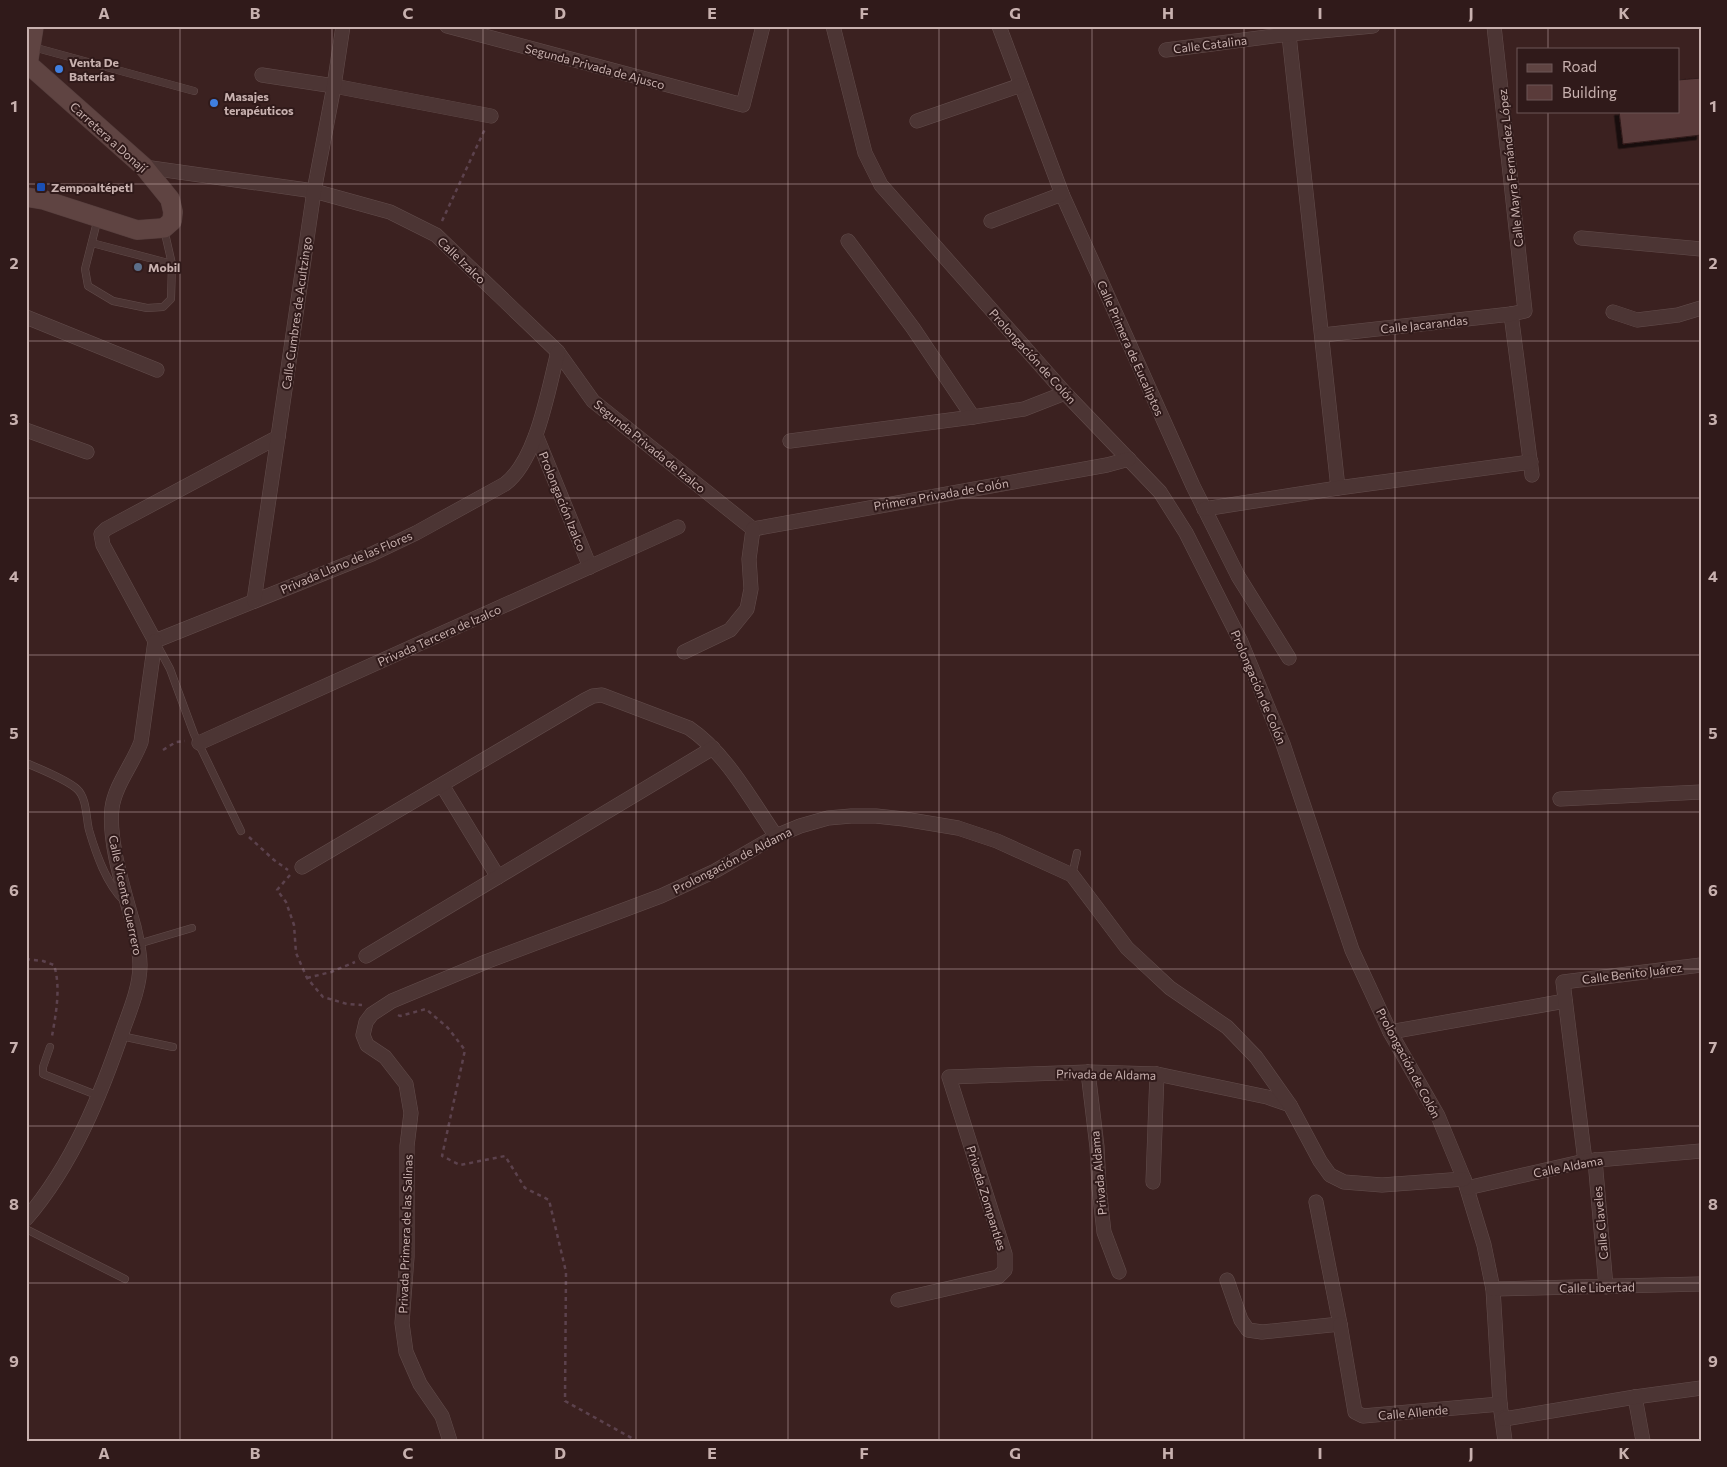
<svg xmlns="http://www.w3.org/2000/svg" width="1727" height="1467" font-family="Commissioner,sans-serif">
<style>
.building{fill:#5a3b3a;stroke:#321c1c;filter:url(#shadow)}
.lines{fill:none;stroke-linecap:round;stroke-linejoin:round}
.lane-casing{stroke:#634d4c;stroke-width:8}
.street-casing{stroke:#634d4c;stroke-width:15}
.secondary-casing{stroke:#553e3d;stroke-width:20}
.path{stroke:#5c424d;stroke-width:2.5;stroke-dasharray:4 4;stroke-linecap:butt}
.lane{stroke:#4c3534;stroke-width:7}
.street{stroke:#4c3534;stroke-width:14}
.secondary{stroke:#5f4442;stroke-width:19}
.grid{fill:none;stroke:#c8b1af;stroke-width:1;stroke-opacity:0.55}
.shop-dot{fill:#3f7fe0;stroke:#301a1a;stroke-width:2}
.transit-dot{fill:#1a4fb4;stroke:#301a1a;stroke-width:2}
.service-dot{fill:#5c6f8a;stroke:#301a1a;stroke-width:2}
.labels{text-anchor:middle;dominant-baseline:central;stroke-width:4;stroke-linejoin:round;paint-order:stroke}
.street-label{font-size:12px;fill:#c8b1af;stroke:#301a1a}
.poi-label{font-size:12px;font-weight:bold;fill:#c8b1af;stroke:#301a1a;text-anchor:start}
.neatline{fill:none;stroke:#c8b1af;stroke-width:2}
.grid-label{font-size:16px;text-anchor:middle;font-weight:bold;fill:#c8b1af}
</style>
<defs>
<filter id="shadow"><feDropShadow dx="-4.5" dy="4.5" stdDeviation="0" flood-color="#0009"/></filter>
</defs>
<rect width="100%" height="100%" fill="#3b2120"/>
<polygon class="building" points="1701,78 1701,135 1623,144 1619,111 1678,111 1678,80"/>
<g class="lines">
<defs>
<g id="lane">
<polyline points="33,47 194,91"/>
<polyline points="98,218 85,269 88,286 113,301 147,308 163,307 171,299 172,264 164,229"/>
<polyline points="92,243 172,264"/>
<polyline points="156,643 170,669 194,734 241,831"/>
<path d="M26 763C40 769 66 779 77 789 87 798 86 818 89 830 96 854 106 883 124 901"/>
<polyline points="1072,875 1077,853"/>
<polyline points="138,944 192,928"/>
<polyline points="121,1036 173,1047"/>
<polyline points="50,1047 43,1067 43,1074 99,1096"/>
<polyline points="26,1229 125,1279"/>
</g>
<g id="street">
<polyline points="447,26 743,105 763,26"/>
<polyline points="833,26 865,153 881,185 1065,393 1160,492 1186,533 1241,642 1283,744 1352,950 1390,1032 1438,1116 1464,1179 1484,1245 1493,1289 1500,1404 1505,1441"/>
<polyline points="999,26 1062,194 1193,486 1238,576 1289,658"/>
<polyline points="1288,26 1338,488"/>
<polyline points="1166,50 1289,34 1373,26"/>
<polyline points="262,75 334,86 491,116"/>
<polyline points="917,121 1021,85"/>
<polyline points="144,167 314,191 390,212 436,235 558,352 593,401 753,529"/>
<polyline points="991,221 1062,194"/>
<polyline points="1581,238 1701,249"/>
<polyline points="848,241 913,328 973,417"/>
<polyline points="1613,312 1637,320 1678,315 1701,308"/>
<polyline points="1511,314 1532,475"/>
<polyline points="26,317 157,370"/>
<polyline points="1323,335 1511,314 1525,311 1494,26"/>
<polyline points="26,430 87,452"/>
<polyline points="536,435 590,567"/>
<path d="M278 437 106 529 101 534 103 545 155 641 372 554 416 533 505 484C537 460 548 390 558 352"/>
<polyline points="790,441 973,417 1024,409 1065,393"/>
<polyline points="1204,509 1338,488 1531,462"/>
<polyline points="753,529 1107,465 1129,459"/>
<polyline points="254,601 314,191 334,86 343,26"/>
<polyline points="684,652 730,630 747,609 751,589 749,559 753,529"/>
<polyline points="199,743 678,527"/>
<polyline points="442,785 498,877"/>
<polyline points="1560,799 1701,792"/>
<path d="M302 867 585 700 593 696 602 695 689 728C726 753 751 800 776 836"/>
<polyline points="366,956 713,748"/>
<polyline points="1390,1032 1565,1001"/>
<polyline points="1088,1072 1097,1147 1099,1188 1104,1232 1119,1272"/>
<polyline points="1595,1160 1606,1287"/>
<polyline points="1585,1161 1563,982 1701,965"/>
<polyline points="1153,1182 1157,1074"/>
<polyline points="1467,1188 1585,1161 1701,1151"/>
<path d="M26 1219C73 1164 101 1095 124 1027 131 1008 140 986 140 965 140 952 137 940 134 927 125 893 108 843 112 808 115 785 133 764 141 742L155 641"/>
<polyline points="1227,1280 1241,1320 1248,1330 1262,1332 1340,1324 1316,1202"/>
<polyline points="1493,1289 1701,1284"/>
<polyline points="898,1300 998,1277 1005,1270 1005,1254 949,1077 1088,1072 1157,1074 1267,1097 1290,1105"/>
<polyline points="1340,1324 1355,1412 1363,1416 1500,1404"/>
<polyline points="1635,1397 1643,1441"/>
<polyline points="1504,1419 1635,1397 1701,1388"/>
<polyline points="450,1441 442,1416 420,1384 406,1352 402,1323 407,1257 407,1146 411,1113 406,1084 385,1057 367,1045 363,1035 366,1022 372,1014 392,1001 488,961 661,896 715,871 776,836 800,826 828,818 851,816 876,816 904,819 958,828 997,841 1072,875 1127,948 1140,960 1170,988 1227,1027 1256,1057 1290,1105 1320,1161 1330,1175 1344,1182 1382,1185 1464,1179"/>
</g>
<polyline id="secondary" points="26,197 44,200 137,230 164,228 172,221 173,212 170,199 144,167 28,64 34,26"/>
</defs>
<use href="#lane" class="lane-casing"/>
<use href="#street" class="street-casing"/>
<use href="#secondary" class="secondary-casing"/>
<g class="path">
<polyline points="442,221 485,129"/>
<polyline points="163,750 176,742 185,741"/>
<polyline points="249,837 274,860 288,870"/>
<polyline points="290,875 277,890 286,902 294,925 296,953 307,978 323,997 347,1004 362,1005"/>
<path d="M26 959 43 961 54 965C61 987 56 1014 52 1036"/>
<polyline points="307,978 331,972 355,962"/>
<polyline points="398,1015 400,1016 426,1009 448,1028 465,1050 442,1156 460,1165 505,1156 525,1188 549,1200 566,1272 565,1401 637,1441"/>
</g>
<use href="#lane" class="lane"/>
<use href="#street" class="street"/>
<use href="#secondary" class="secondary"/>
</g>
<path class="grid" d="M180 26V1441M332 26V1441M483 26V1441M636 26V1441M788 26V1441M939 26V1441M1092 26V1441M1244 26V1441M1395 26V1441M1548 26V49M1548 111V1441M26 184H1701M26 341H1701M26 498H1701M26 655H1701M26 812H1701M26 969H1701M26 1126H1701M26 1283H1701"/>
<g class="shop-dot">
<circle cx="59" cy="69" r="5"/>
<circle cx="214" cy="103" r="5"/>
</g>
<rect class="transit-dot" x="36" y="182" width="10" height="10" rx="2.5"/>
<circle class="service-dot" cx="138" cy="267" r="5"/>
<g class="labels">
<g class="street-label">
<text transform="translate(1210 44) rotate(-7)">Calle Catalina</text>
<text transform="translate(595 66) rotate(15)">Segunda Privada de Ajusco</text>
<text transform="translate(109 137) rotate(42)">Carretera a Donají</text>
<text transform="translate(1510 168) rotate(-96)">Calle Mayra Fernández López</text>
<text transform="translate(462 260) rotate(44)">Calle Izalco</text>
<text transform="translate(296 313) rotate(-82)">Calle Cumbres de Acultzingo</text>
<text transform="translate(1424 324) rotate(-6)">Calle Jacarandas</text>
<text transform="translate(1131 348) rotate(66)">Calle Primera de Eucaliptos</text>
<text transform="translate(1033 356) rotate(48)">Prolongación de Colón</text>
<text transform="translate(650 446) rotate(39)">Segunda Privada de Izalco</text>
<text transform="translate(941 494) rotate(-10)">Primera Privada de Colón</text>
<text transform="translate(563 501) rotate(68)">Prolongación Izalco</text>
<text transform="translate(346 562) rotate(-23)">Privada Llano de las Flores</text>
<text transform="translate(439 635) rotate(-24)">Privada Tercera de Izalco</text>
<text transform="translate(1259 687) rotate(67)">Prolongación de Colón</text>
<text transform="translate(732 860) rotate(-27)">Prolongación de Aldama</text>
<text transform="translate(126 895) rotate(78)">Calle Vicente Guerrero</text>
<text transform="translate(1632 973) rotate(-7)">Calle Benito Juárez</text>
<text transform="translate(1409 1063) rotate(62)">Prolongación de Colón</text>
<text transform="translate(1106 1074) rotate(1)">Privada de Aldama</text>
<text transform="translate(1568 1166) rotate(-11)">Calle Aldama</text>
<text transform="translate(1098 1173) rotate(-95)">Privada Aldama</text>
<text transform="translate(987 1198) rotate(73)">Privada Zompantles</text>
<text transform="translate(1600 1223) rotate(-95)">Calle Claveles</text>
<text transform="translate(405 1234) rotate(-88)">Privada Primera de las Salinas</text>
<text transform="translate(1597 1287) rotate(-1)">Calle Libertad</text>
<text transform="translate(1413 1412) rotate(-5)">Calle Allende</text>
</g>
<g class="poi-label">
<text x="69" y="62">Venta De<tspan x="69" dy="14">Baterías</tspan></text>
<text x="224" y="96">Masajes<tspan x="224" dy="14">terapéuticos</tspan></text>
<text x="51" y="187">Zempoaltépetl</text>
<text x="148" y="267">Mobil</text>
</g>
</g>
<rect width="1727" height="1467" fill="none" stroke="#301a1a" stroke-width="55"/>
<rect x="1517" y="48" width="162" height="65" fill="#301a1a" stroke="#6d5656"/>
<rect x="1527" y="64" width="25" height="8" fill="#5f4442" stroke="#6d5656"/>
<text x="1562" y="72" font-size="15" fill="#c8b1af">Road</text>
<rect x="1527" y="85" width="25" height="15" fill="#5a3b3a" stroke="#6d5656"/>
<text x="1562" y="98" font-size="15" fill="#c8b1af">Building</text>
<rect x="28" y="28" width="1672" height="1412" class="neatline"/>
<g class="grid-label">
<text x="104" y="19">A</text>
<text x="255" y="19">B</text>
<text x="408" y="19">C</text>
<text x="560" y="19">D</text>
<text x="712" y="19">E</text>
<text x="864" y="19">F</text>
<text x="1015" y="19">G</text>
<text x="1168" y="19">H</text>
<text x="1320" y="19">I</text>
<text x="1471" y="19">J</text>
<text x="1624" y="19">K</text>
<text x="14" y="112">1</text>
<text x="1713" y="112">1</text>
<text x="14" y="269">2</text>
<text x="1713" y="269">2</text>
<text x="14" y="425">3</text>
<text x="1713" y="425">3</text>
<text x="14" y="582">4</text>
<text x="1713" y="582">4</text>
<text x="14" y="739">5</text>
<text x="1713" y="739">5</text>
<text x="14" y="896">6</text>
<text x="1713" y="896">6</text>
<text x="14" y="1053">7</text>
<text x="1713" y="1053">7</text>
<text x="14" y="1210">8</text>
<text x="1713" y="1210">8</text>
<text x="14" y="1367">9</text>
<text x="1713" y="1367">9</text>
<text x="104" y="1459">A</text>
<text x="255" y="1459">B</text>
<text x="408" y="1459">C</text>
<text x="560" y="1459">D</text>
<text x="712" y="1459">E</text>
<text x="864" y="1459">F</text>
<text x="1015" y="1459">G</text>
<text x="1168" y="1459">H</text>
<text x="1320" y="1459">I</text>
<text x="1471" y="1459">J</text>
<text x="1624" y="1459">K</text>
</g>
</svg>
